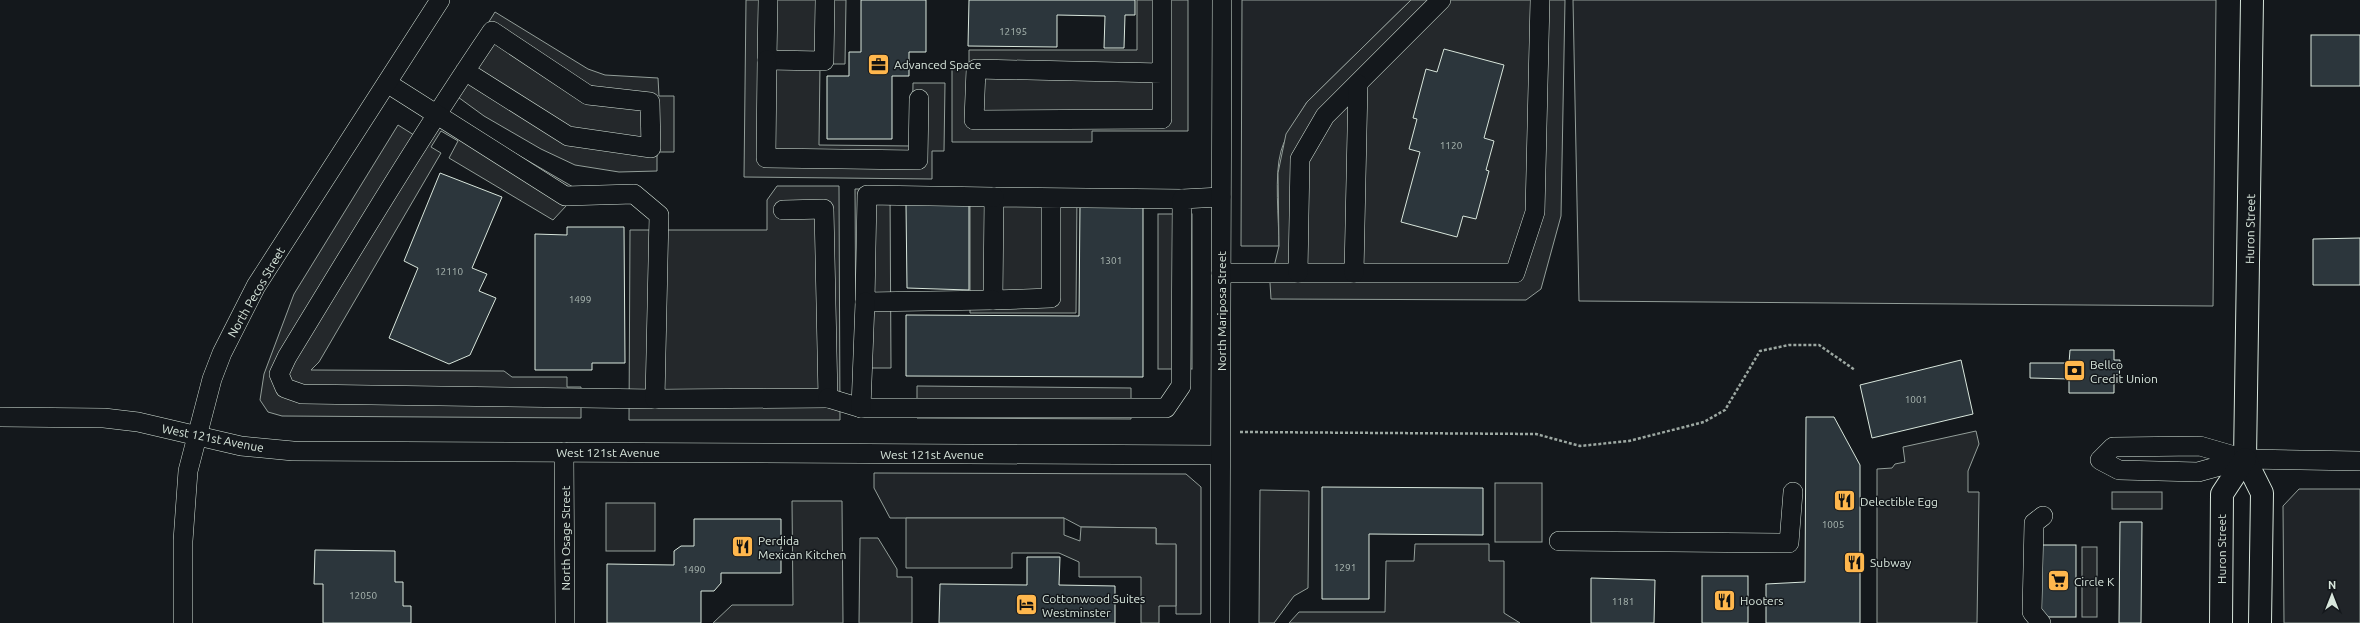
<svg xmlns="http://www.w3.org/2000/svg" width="2360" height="623" font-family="Ubuntu,sans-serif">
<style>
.green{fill:#202428;stroke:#939e99}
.parking{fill:#24282b;stroke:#939e99}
.building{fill:#2c363c;stroke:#d8e6dc}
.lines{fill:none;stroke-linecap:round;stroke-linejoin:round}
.minor-casing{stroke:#d8e6dc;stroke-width:20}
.major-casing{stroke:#d8e6dc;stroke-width:24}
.path{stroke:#9da8a2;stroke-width:2.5;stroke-dasharray:3 2;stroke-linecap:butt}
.minor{stroke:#14181c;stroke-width:19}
.major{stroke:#14181c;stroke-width:22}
.labels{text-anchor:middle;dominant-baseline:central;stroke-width:3;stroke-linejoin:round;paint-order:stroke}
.number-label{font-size:10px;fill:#adbab4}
.poi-label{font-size:12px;fill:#d8e6dc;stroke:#14181c;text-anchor:start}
.street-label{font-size:12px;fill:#d8e6dc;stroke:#14181c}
</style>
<rect width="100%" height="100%" fill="#14181c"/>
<g class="green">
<path d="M1242 0H1411L1307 102C1298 117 1286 134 1281 151 1274 175 1279 220 1279 246H1241Z"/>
<polygon points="1573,0 2216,0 2213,306 1579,301"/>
<polygon points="874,473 1186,474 1201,487 1201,614 1176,614 1176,545 1156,544 1156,528 1081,527 1064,518 890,518 874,488"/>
<polygon points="2299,489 2360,489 2360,623 2284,623 2283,506"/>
</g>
<g class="parking">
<polygon points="746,0 846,0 845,64 820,64 819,145 912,146 913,83 945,83 944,151 932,151 932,179 744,177"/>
<polygon points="1137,0 1188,0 1188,131 1092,131 1092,142 952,142 952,66 969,66 969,50 1137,50"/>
<polygon points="1411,0 1565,0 1561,216 1541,289 1526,300 1271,299 1270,283 1279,246 1278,173 1286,134 1307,102"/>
<polygon points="495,12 588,69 605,75 658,78 659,96 674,96 674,152 657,152 657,171 619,172 575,165 541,149 484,116 447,89"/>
<polygon points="432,105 580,191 553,220 449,158 458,141 441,131 431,147 441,153 319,362 311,370 504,371 512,377 567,377 567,387 581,387 581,418 282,416 268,412 260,400 264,374 294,294 398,125 414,135"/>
<polygon points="777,186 839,186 840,420 629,420 630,230 767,230 767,200"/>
<polygon points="855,189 890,189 891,368 856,368"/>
<polygon points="970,191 1077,192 1076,313 970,313"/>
<rect x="1158" y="214" width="34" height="155"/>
<polygon points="917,386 1131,388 1131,419 917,418"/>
<polygon points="1976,431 1979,444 1968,471 1968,492 1979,492 1977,623 1877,623 1877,469 1892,468 1895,464 1905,462 1903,447"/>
<rect x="1495" y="483" width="47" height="59"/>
<polygon points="1260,490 1309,491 1308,588 1294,596 1274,623 1259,623"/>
<rect x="2112" y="492" width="50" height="17"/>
<polygon points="792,501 842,501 843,623 713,623 732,605 793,605"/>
<rect x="606" y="503" width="49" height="48"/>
<polygon points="906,518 1064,518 1064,535 1080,541 1081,527 1156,528 1156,544 1176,544 1176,606 1159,606 1159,623 1141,623 1141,577 1079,577 1079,562 1059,553 1012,553 1012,568 906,568"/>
<polygon points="860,538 878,538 897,569 897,577 912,577 912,623 859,623"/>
<polygon points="1415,544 1489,544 1489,561 1504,561 1504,613 1520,623 1289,623 1299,612 1385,612 1386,561 1414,561"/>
<rect x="2082" y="547" width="15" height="70"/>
</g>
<g class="building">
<polygon points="861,0 926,0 926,52 909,52 909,76 892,76 892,139 827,139 827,76 849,76 849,52 861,52"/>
<polygon points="969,0 1135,0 1135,15 1125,15 1124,48 1104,48 1105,16 1057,15 1057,47 968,46"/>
<rect x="2311" y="35" width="49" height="51"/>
<polygon points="1444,49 1504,65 1484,138 1494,141 1486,170 1489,171 1476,219 1463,216 1457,237 1401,222 1420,152 1409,149 1417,119 1413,118 1426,69 1437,72"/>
<polygon points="440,173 502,197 472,268 487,274 479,291 496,298 470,355 449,364 389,338 418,268 404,261"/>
<polygon points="906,204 969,205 969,290 907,288"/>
<polygon points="1080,204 1143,205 1143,377 906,376 906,315 1079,316"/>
<polygon points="567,227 624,227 625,363 592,363 592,370 535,370 535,234 567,235"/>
<polygon points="2360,238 2360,285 2313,285 2313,239"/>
<polygon points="2070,350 2114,350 2114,360 2120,360 2119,383 2114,383 2114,393 2069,393 2069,379 2030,378 2030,363 2069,363"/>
<polygon points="1961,360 1973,414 1872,438 1860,385"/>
<polygon points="1806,417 1834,417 1860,465 1860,623 1766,623 1766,584 1805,582"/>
<polygon points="1322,487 1483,488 1483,535 1369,534 1369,599 1322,599"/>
<polygon points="694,519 781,519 781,573 721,573 721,583 714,591 701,591 701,623 607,623 607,564 674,565 674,551 681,546 694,546"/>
<polygon points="2120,522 2142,522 2141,623 2119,623"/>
<rect x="2041" y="545" width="35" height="72"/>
<polygon points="315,550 395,551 395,582 403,582 403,606 411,606 411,623 323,623 323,584 314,584"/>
<polygon points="1027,557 1060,557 1059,585 1115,586 1115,623 939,623 940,584 1027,585"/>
<rect x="1702" y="576" width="46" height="47"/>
<polygon points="1591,578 1655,580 1654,623 1591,623"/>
</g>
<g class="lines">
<defs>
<g id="minor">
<polyline points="768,0 767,60 824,61 825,0"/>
<polyline points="1162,0 1162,119 974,120 976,69 1162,73"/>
<polyline points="767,60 766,158 918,160 919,99"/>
<path d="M465 71 568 136 651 148 650 102 588 95 492 31C420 137 354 247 287 357L279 374 285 388 302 394 655 399"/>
<polyline points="387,83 565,196 634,194 659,215 655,399 828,398 824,209 783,210"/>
<polyline points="1051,198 1051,298 993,300 994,197 1182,199"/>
<polyline points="1221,273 1515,273 1535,212 1540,0"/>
<polyline points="1298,273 1300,159 1325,116 1441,0"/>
<polyline points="1354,273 1358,84"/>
<polyline points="993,300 865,302 867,195 994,197"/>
<polyline points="828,398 861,408 1166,408 1181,386 1182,199 1221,197"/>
<polyline points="861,408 865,302"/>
<polyline points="0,417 104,418 138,422 241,446 293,451 1220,455"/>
<polyline points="564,452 565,623"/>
<polyline points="2245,459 2198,472 2119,470 2100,460 2113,447 2200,446 2245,459 2360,461"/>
<polyline points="1559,541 1789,543 1793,492"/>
<polyline points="183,623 183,541 188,471 212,379 222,353 256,286 440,0"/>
<polyline points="1220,623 1222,0"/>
<polyline points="2041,623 2032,612 2034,523 2043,516"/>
</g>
<g id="major">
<polyline points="2252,0 2245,459 2262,493 2260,623"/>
<polyline points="2221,623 2222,494 2245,459"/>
</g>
</defs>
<use href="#minor" class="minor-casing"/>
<use href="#major" class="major-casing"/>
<polyline class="path" points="1240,432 1536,434 1580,446 1629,441 1704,422 1725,410 1760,351 1789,345 1819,345 1855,370"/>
<use href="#minor" class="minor"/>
<use href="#major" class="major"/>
</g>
<defs>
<symbol id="office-square" viewBox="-11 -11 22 22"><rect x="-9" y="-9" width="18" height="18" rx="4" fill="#ffb74d" stroke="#14181c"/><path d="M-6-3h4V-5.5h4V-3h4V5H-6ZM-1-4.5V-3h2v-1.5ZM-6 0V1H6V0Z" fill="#111"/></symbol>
<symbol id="bank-square" viewBox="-11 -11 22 22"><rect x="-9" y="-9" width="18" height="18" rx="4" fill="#ffb74d" stroke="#14181c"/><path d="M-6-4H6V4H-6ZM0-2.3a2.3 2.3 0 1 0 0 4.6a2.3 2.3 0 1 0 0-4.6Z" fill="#111"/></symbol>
<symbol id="restaurant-square" viewBox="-11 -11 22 22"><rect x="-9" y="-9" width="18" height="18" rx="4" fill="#ffb74d" stroke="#14181c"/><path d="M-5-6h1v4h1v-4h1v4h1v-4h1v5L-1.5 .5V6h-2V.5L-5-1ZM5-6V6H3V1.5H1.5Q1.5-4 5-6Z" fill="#111"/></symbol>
<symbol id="supermarket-square" viewBox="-11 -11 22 22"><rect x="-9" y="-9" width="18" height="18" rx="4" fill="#ffb74d" stroke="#14181c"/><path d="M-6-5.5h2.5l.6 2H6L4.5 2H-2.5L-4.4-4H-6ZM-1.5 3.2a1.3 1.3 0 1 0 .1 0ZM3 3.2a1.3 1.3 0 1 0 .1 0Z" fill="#111"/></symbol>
<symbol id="hotel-square" viewBox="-11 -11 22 22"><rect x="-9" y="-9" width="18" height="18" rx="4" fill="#ffb74d" stroke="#14181c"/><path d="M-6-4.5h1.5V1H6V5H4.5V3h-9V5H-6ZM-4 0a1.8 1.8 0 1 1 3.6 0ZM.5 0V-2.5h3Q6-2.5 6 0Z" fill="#111"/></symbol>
</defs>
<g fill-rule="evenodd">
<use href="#office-square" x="866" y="52" width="25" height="25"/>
<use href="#bank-square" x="2062" y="358" width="25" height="25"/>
<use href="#restaurant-square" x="1832" y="488" width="25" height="25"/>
<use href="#restaurant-square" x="730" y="534" width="25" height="25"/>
<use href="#restaurant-square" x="1842" y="550" width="25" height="25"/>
<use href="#supermarket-square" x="2046" y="568" width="25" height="25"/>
<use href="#restaurant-square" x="1712" y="588" width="25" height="25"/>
<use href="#hotel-square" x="1014" y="592" width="25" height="25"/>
</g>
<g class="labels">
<g class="number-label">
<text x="1013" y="31">12195</text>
<text x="1451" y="145">1120</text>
<text x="1111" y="260">1301</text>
<text x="449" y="271">12110</text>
<text x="580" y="299">1499</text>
<text x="1916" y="399">1001</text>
<text x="1833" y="524">1005</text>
<text x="1345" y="567">1291</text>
<text x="694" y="569">1490</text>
<text x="363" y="595">12050</text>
<text x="1623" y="601">1181</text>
</g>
<g class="poi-label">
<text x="894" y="64">Advanced Space</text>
<text x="2090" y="364">Bellco<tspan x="2090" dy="14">Credit Union</tspan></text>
<text x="1860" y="501">Delectible Egg</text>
<text x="758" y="540">Perdida<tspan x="758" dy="14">Mexican Kitchen</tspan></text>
<text x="1870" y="562">Subway</text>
<text x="2074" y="581">Circle K</text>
<text x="1042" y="598">Cottonwood Suites<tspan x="1042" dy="14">Westminster</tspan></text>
<text x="1740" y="600">Hooters</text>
</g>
<g class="street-label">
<text transform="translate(2250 229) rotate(-89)">Huron Street</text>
<text transform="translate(256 292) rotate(-60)">North Pecos Street</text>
<text transform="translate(1221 311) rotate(-90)">North Mariposa Street</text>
<text transform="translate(213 438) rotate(11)">West 121st Avenue</text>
<text x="608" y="452">West 121st Avenue</text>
<text x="932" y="454">West 121st Avenue</text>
<text transform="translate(565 538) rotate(-90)">North Osage Street</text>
<text transform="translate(2221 549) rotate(-90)">Huron Street</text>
</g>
</g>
<g transform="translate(2332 595)" stroke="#14181c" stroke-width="3" paint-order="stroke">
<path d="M0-3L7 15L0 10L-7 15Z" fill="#d8e6dc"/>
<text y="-6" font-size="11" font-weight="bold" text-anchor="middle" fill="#d8e6dc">N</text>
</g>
</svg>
